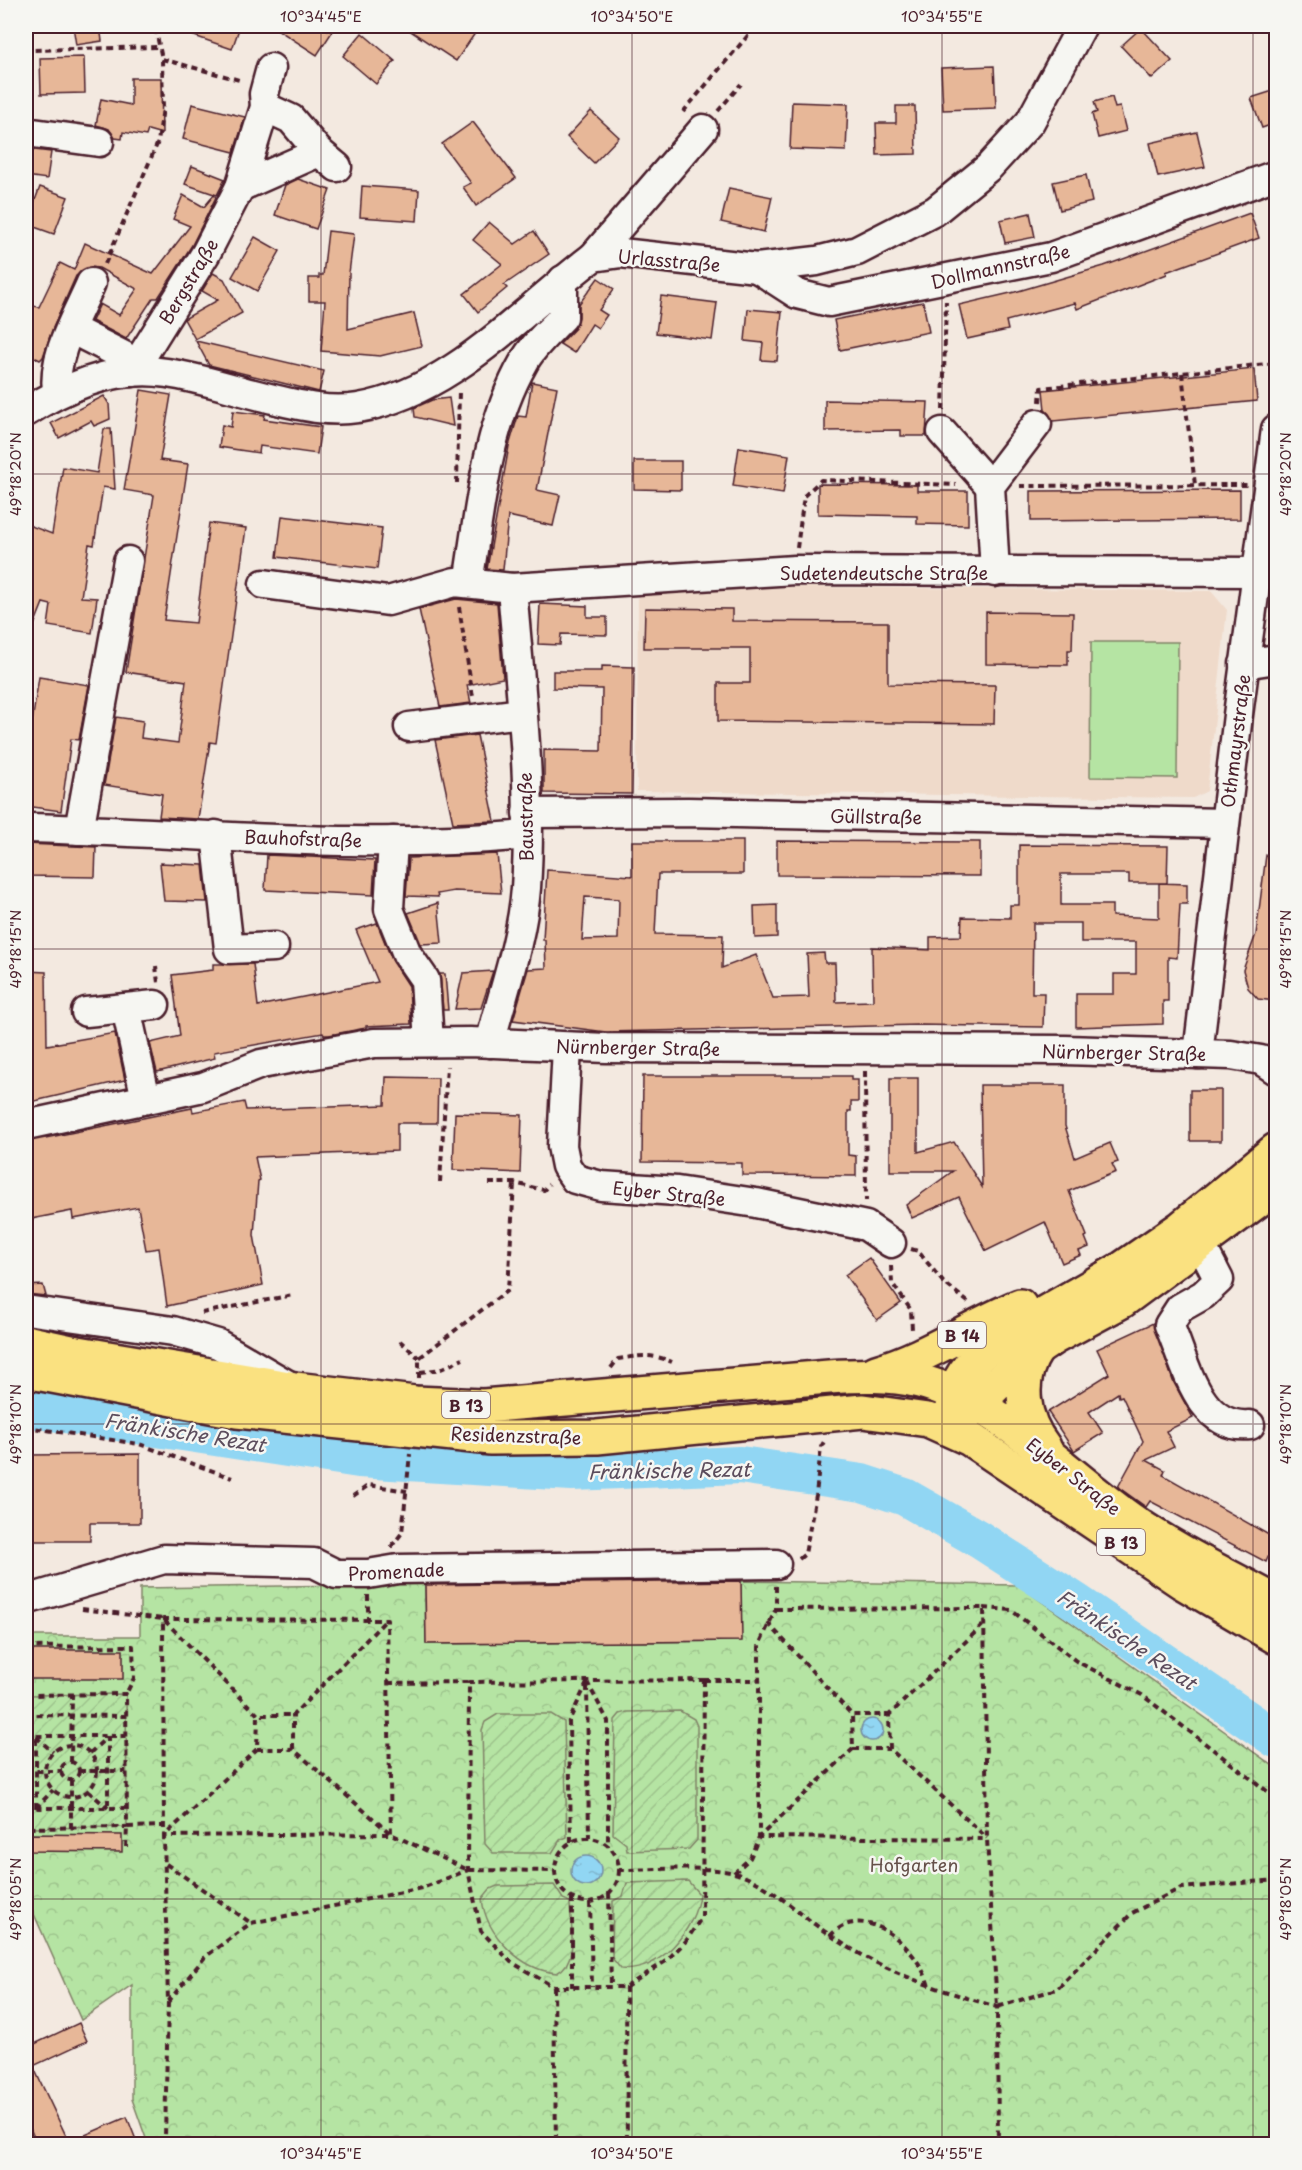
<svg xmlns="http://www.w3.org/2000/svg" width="1302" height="2170" font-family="'Playpen Sans',sans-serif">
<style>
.built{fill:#efdaca}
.park{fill:url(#park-crowns);stroke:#808267;stroke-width:1.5}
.garden{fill:url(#garden-furrows);stroke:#808267;stroke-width:1.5}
.pitch{fill:#b5e4a3;stroke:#808267;stroke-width:1.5}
.water{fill:url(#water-ripples);stroke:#758da3;stroke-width:1.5}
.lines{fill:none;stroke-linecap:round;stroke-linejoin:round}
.river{stroke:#91d6f3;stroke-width:38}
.building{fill:#e7b798;stroke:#4a1f2b;stroke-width:1.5;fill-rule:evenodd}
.minor-casing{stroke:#4a1f2b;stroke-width:33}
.major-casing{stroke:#4a1f2b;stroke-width:38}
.path{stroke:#4a1f2b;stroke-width:4;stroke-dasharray:6 4.5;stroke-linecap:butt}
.minor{stroke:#f6f6f2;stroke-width:28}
.major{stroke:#fae180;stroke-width:33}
.ticks{fill:none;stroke:#4a1f2b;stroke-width:1.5;stroke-opacity:0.45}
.labels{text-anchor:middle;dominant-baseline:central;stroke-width:5;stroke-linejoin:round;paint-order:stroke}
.shield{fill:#f6f6f2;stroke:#7e6067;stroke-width:1.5}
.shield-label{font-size:16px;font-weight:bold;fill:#4a1f2b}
.street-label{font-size:18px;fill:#4a1f2b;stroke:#f6f6f2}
.park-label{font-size:18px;fill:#655049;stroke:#f6f6f2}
.water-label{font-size:20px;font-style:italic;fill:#5c4d5d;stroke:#f6f6f2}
.neatline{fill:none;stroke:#4a1f2b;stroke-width:2}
.ticks-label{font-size:15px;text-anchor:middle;fill:#4a1f2b}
</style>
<defs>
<pattern id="park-crowns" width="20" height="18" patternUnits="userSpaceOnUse" patternTransform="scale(1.5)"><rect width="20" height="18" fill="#b5e4a3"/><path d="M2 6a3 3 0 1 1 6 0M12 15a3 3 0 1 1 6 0" fill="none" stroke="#9dc38c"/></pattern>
<pattern id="garden-furrows" width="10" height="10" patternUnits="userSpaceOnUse" patternTransform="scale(1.5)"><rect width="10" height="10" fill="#b5e4a3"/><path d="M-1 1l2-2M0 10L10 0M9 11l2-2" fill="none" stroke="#9dc38c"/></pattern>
<pattern id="water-ripples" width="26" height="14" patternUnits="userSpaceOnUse" patternTransform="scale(1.5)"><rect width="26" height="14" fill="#91d6f3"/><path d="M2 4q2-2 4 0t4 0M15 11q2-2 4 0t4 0" fill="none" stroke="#7fb7d0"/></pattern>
</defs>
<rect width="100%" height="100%" fill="#f3e9e0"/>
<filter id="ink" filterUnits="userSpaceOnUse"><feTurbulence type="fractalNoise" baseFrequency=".0167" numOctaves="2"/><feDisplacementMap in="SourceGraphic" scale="12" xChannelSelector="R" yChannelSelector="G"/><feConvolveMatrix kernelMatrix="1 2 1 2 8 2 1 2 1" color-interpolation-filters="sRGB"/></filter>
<g filter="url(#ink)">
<polygon class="built" points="794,587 1211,591 1227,610 1207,791 1193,798 637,791 638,590"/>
<polygon class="park" points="741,1581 1018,1585 1276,1768 1276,2144 148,2144 132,2099 132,1985 81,2020 26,1896 26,1636 140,1636 140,1588 425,1584 426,1644 741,1641"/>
<g class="garden">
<polygon points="126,1694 127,1827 26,1828 26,1695"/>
<polygon points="680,1711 694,1719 697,1726 697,1840 689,1849 627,1851 626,1844 613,1834 615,1720 620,1714 627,1712"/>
<polygon points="498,1714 551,1714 564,1722 567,1837 560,1840 552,1853 493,1853 485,1844 482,1730 485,1722"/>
<path d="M688 1881 699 1894C696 1929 659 1974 621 1969L612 1958 613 1901 623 1896 627 1883Z"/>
<path d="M554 1885 563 1899 570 1902C570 1924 580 1961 557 1973 521 1970 486 1935 482 1899L490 1889 497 1886Z"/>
</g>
<polygon class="pitch" points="1091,642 1178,642 1177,778 1090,777"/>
<g class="water">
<circle cx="872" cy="1730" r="11"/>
<circle cx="586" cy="1871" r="15"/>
</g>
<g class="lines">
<polyline class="river" points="26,1408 359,1459 572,1472 740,1465 862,1483 905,1497 977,1538 1076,1602 1276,1739"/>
</g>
<g class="building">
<polygon points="73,26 100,26 102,41 76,45"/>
<polygon points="171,26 240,26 232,49 171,28"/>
<polygon points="272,26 321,26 332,32 317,55"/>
<polygon points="403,26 480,26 456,61"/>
<polygon points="1141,28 1172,61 1152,79 1121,46"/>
<polygon points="362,33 395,61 376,84 343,56"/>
<polygon points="84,57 85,93 41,94 40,58"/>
<polygon points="994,66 996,108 943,110 941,68"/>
<polygon points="131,78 161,78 162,134 148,130 146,136 123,132 122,139 115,138 109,129 96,125 101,99 131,105"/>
<polygon points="1276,90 1276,123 1262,128 1251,98"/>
<polygon points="1112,97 1115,108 1120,107 1126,131 1098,138 1092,114 1097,112 1094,102"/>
<polygon points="792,102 848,104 846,151 790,149"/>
<polygon points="192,104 245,117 234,152 183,139"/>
<polygon points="896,106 915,106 916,154 877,155 876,123 896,123"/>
<polygon points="591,111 619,137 594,163 567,137"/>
<polygon points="473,122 516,178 476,206 463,187 471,183 442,144"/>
<polygon points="1197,132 1205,167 1158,177 1150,143"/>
<polygon points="26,149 51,152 47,179 26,176"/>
<polygon points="192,166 225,179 217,195 185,184"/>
<polygon points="1086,175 1092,202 1060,210 1053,182"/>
<polygon points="298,179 330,190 316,229 275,215 285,185"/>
<polygon points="362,186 419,190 417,221 360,217"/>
<polygon points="40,187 68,197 54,234 26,224"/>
<polygon points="729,188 772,197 764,232 721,222"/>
<polygon points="183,195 204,207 214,195 216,197 192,245 158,298 153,298 126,339 92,321 100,304 119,315 137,289 99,268 89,267 76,276 52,330 43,357 40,360 26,353 26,305 39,307 60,263 74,270 85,243 153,274 190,226 173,219"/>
<polygon points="1030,213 1035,237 1005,243 1000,220"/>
<polygon points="1250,213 1259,238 1166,272 1167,274 1077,309 1075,303 1006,321 1008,330 967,339 959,305 1015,292 1104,266"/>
<polygon points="489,222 515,244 534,231 549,254 504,285 507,288 478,312 464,294 502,264 473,240"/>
<polygon points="328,231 354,234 349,273 348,329 414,313 422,346 380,356 321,351 325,301 309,301 309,278 319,278 319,275 323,275"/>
<polygon points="255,237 280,251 257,291 232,277"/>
<polygon points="213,273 224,279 242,313 195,339 184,319 218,300 202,291"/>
<polygon points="598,278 614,289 599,310 607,315 598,328 592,324 574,353 560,344 575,328 579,317 579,304"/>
<polygon points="661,296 717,303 712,340 656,333"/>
<polygon points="923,302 929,332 840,350 834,320"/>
<polygon points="748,309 782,312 777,361 761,360 763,343 745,341"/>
<polygon points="196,341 324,371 319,392 209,365"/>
<polygon points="1254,369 1257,401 1053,421 1045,410 1043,390"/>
<polygon points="532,382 557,387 537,490 560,495 553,526 508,516 503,570 487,569 509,446 518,416 526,417"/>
<polygon points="141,390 171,395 160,460 188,464 164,620 196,623 209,523 246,528 216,743 210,742 198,819 159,817 162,794 104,785 116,717 143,721 141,738 178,743 186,681 126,672 154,495 124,490"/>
<polygon points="104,396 109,404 110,419 94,426 91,421 59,438 51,423"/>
<polygon points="449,398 453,426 415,417 414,408 432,400"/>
<polygon points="825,400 928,402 926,436 901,436 901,430 825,431"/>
<polygon points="233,411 265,415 264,419 321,427 317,454 260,446 259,453 219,447 222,425 231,427"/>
<polygon points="104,429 111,429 115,489 103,487 94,545 89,544 81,597 97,598 92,633 48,626 51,605 43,603 26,645 26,524 52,534 63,467 97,473"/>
<polygon points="739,447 789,455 783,494 733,486"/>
<polygon points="634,461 681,461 681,490 634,489"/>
<polygon points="818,484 917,485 917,491 968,491 968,525 917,524 917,516 818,514"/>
<polygon points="1240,490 1240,519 1031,521 1031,491"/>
<polygon points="282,516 382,528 377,569 277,557"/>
<polygon points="456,599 497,603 503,678 467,685 471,703 440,707 419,609"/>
<polygon points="540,604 587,606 587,617 607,617 607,635 561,634 560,645 538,644"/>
<polygon points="645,608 732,609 732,621 888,622 888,684 995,685 994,724 718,721 718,683 750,683 750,648 644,648"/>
<polygon points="986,612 1073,613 1072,650 1068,650 1068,665 986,664"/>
<polygon points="602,666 634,667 632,794 544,793 544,750 601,751 602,689 553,688 553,671 602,671"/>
<polygon points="39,677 89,685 79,740 71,739 61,811 26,806 26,761"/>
<polygon points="477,735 495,821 453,823 435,740"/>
<path d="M632 841H743V874H658L655 934 723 935 722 968 756 955 773 998 809 997 807 954 824 953 825 963H835L836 1002 873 1001 872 947 930 950V937L961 936 962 917 1010 918V905H1019V845L1168 846 1167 883H1129V874H1061V905H1112V916L1159 918V883L1187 884V904H1180L1177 958 1168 957V1001H1163V1024L1076 1027V994H1114V974H1136V942H1081V923H1033L1032 993H1044L1043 1027 919 1025 606 1032 513 1020 528 969 546 968 545 940H543L547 870 632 876ZM585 897 619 899 618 939 582 940Z"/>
<polygon points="777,841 980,842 980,876 777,875"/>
<polygon points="26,844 96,847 95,877 26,876"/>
<polygon points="497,854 501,893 454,891 437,894 438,897 406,896 409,858"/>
<polygon points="267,855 375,860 373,895 265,890"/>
<polygon points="1266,855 1276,856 1276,1001 1258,999 1248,988 1243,970 1256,934"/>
<polygon points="160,863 203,865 207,902 164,901"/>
<polygon points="438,903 442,943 421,944 408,913"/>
<polygon points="777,905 777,937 755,938 754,906"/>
<polygon points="377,923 392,960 409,986 411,1024 366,1026 366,1028 329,1035 324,1035 323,1033 214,1052 215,1058 157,1072 150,1043 180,1036 172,975 213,970 213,964 253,964 258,1006 378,982 356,930"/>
<polygon points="26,971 46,972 47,1045 115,1033 125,1080 26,1103"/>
<polygon points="493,971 481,1008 455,1009 463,973"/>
<polygon points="440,974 445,974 448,1010 443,1010"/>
<polygon points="643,1076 851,1076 851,1080 858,1080 858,1102 851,1102 851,1111 848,1111 848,1155 856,1156 856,1176 742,1175 742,1163 642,1162"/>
<polygon points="386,1077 438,1078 437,1123 397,1123 397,1151 255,1157 260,1180 258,1181 254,1235 263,1285 167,1306 159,1248 146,1250 138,1207 73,1219 72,1211 26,1220 26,1142 192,1108 193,1112 244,1102 246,1110 385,1105"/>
<polygon points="890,1078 918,1078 918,1152 954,1142 982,1187 980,1085 1065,1085 1065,1126 1075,1158 1110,1143 1118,1162 1112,1164 1116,1172 1069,1191 1087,1236 1085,1237 1089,1247 1079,1251 1081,1255 1062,1263 1045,1222 986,1251 959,1197 912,1218 906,1205 953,1171 890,1171"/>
<rect x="1190" y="1090" width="31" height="51"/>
<polygon points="455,1113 522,1115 520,1173 453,1170"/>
<polygon points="869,1258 901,1303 877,1320 845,1275"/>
<polygon points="43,1285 46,1296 26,1294 26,1286"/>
<polygon points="1153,1323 1173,1381 1193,1418 1166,1431 1174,1447 1146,1460 1165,1470 1163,1475 1276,1539 1266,1562 1150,1501 1146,1507 1118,1487 1143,1441 1122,1396 1119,1397 1118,1393 1089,1412 1103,1433 1074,1451 1048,1412 1109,1374 1097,1349"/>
<polygon points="140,1454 140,1523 90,1523 90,1541 26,1541 26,1455"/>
<polygon points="741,1581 742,1641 426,1644 425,1585"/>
<rect x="26" y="1650" width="97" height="29"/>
<polygon points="26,1834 122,1835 122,1852 26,1851"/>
<polygon points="79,2023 87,2041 33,2066 69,2142 127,2117 138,2145 37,2145 26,2118 26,2048"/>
</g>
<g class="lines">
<defs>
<g id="minor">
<polyline points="265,107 291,119 319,152 337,167"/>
<polyline points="26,132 99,142"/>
<polyline points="240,187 319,152"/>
<polyline points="593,257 703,129"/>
<polyline points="757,268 797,294 829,302 1051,257 1276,175"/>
<polyline points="71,329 124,356 132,372"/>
<polyline points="132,372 206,253 240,187 265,107 264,94 271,68"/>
<path d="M57 392C52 355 77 316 91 283"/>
<path d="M26 412C67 386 116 365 167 373 201 378 235 390 269 398 298 405 328 413 358 408 452 392 520 312 593 257L621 253 757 268 817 261 857 251 935 211 989 167 1030 122 1082 26"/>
<polyline points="942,432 990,486"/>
<polyline points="995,572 990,486 1037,424"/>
<path d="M468 583C480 509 486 428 524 362 533 345 550 331 563 317V280"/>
<polyline points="264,584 388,601 455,582 512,588 795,570 1256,572"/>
<polyline points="1244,664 1276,659"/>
<polyline points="409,727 522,713"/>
<polyline points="527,813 688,812 1225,823"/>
<path d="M26 828C192 832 360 851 526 835"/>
<polyline points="79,830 128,561"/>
<polyline points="216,835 229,949 274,947"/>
<polyline points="393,841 389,909 407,954 425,980 429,1042"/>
<polyline points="126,1008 146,1099"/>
<polyline points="86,1012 155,1005"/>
<path d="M490 1043C503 992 522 940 526 888 533 788 520 687 512 588"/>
<polyline points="567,1047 562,1146 566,1166 575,1179 601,1186 677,1191 756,1203 866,1226 891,1243"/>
<polyline points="1198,1054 1238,715 1276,429"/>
<polyline points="26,1125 203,1087 261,1064 374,1043 470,1042 606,1048 1065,1050 1231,1055 1261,1060 1276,1070"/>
<path d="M1201 1245 1219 1280 1203 1295 1180 1308 1169 1325C1186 1363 1198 1430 1250 1425"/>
<polyline points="26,1310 173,1331 218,1344 288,1385"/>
<polyline points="26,1600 164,1559 314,1563 336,1574 368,1574 398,1569 776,1564"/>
</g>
<g id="major">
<path d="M26 1342 72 1352 295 1389 415 1403 483 1406 829 1377C859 1375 889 1374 919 1381 999 1400 1067 1476 1134 1522 1179 1553 1229 1576 1276 1602"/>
<path d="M1037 1349C1016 1380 1022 1418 1044 1447"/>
<polyline points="26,1371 237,1411 491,1438 597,1437 863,1411 928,1420 970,1439 1182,1582 1276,1637"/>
<path d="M876 1372C928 1357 970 1326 1020 1306"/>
<path d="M953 1415C947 1385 974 1359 996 1341L1123 1268 1181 1228 1276 1150"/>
<polyline points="959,1416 970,1411 1022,1359 1053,1338 1122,1301 1276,1187"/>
</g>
</defs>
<use href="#minor" class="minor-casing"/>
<use href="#major" class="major-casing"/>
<g class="path">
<polyline points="26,45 32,50 160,47"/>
<polyline points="162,59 243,81"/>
<polyline points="718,111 741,84"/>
<polyline points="683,112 756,26"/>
<polyline points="105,264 158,142 163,108 162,59 155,26"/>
<polyline points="1182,373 1195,485"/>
<polyline points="1040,402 1041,388 1276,363"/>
<polyline points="943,410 946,301"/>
<polyline points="457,483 459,391"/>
<polyline points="1020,486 1247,485"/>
<polyline points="797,548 804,496 821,480 956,485"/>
<polyline points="459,607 473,697"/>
<polyline points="156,966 158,983"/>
<polyline points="865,1071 866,1201"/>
<polyline points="440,1182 447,1066"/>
<polyline points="489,1183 514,1183 544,1190 549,1184"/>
<polyline points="911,1249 918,1251 943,1282 968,1302"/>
<polyline points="891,1266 892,1283 911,1310 912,1330"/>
<polyline points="202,1313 293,1295"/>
<polyline points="400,1341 419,1358"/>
<path d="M611 1368 618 1359C640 1356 651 1353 672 1362"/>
<polyline points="420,1372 441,1369 463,1359"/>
<polyline points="419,1378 419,1358 508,1290 514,1183"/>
<polyline points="26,1427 139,1444 232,1478"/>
<polyline points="353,1496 369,1485 407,1491"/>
<polyline points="391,1547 402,1533 410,1454"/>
<polyline points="799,1559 805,1554 816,1495 821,1447 825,1440"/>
<polyline points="776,1586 776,1609 759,1645 759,1837 987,1839"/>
<polyline points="368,1595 368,1620"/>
<polyline points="984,1608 1011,1610 1076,1661 1142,1695 1276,1798"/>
<polyline points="82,1609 163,1619 258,1715 293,1715"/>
<polyline points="776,1609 984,1608 987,1839 997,2007 1057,1989 1132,1913 1181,1888 1276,1880"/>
<polygon points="163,1619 387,1620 391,1834 164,1836"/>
<polyline points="768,1623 852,1715 889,1715"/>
<polyline points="26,1647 133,1646 134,1678 126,1694"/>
<polygon points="704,1680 702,1917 686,1941 666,1961 626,1987 554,1987 511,1962 481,1931 468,1870 469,1682"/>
<polyline points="704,1680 759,1680"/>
<polyline points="587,1682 608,1721 608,1846"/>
<polyline points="388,1683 469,1682"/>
<polyline points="587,1686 589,1838"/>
<polyline points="26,1695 126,1694 127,1827 26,1828"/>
<polyline points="26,1715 126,1716"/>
<polyline points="26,1736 126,1736"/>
<polyline points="108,1736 108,1808"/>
<polyline points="36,1737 53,1752"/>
<circle cx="71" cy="1771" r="26"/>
<polyline points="257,1749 293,1749 391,1834 468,1870 555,1871"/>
<polyline points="293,1749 293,1715 386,1620"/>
<polyline points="853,1749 890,1749 987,1838"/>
<polyline points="890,1749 889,1715 984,1624"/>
<polyline points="90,1753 107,1737"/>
<polyline points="71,1762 72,1694"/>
<circle cx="70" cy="1771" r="9"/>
<polyline points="26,1771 62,1771"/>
<polyline points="79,1771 126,1771"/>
<polyline points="71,1780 71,1828"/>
<polyline points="88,1791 108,1808"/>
<polyline points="26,1808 127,1808"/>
<polyline points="36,1808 36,1736"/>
<polyline points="36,1808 53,1790"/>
<circle cx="587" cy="1870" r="32"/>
<polyline points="571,1842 569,1721 587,1683"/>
<polyline points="126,1847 127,1827 163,1826"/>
<polyline points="166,1864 251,1923"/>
<path d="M619 1870C654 1870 701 1865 734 1873 770 1883 799 1915 830 1935 883 1972 936 1989 997 2007L998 2144"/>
<polyline points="734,1873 750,1858 759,1837 853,1749 852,1715"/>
<polyline points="609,1893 611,1987"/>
<polyline points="572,1898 572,1987"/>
<polyline points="590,1902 592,1987"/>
<path d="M830 1936C865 1898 920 1949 929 1987"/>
<polyline points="554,1987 556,2144"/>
<polyline points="626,1987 627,2144"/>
<polyline points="168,2002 205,1957 251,1923 422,1888 468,1870"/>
<polyline points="168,2144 165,2137 168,2002 164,1836 257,1749 258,1715"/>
</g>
<use href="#minor" class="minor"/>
<use href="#major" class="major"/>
</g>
</g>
<path class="ticks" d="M321 26V2144M632 26V2144M942 26V2144M1253 26V2144M26 474H1276M26 949H1276M26 1424H1276M26 1899H1276"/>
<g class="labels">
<g class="shield">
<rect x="938" y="1322" width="48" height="26" rx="4.5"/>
<rect x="442" y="1392" width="48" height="26" rx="4.5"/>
<rect x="1097" y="1529" width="48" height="26" rx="4.5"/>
</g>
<g class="shield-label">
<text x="962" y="1335">B 14</text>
<text x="466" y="1405">B 13</text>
<text x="1121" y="1542">B 13</text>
</g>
<g class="street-label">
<text transform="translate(669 260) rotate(5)">Urlasstraße</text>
<text transform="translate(1000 266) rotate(-13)">Dollmannstraße</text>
<text transform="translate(188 281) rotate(-59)">Bergstraße</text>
<text x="884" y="572">Sudetendeutsche Straße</text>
<text transform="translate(1235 741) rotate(-83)">Othmayrstraße</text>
<text transform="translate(876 816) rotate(1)">Güllstraße</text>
<text transform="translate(525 817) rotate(-91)">Baustraße</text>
<text transform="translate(303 838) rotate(2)">Bauhofstraße</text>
<text transform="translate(638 1047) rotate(1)">Nürnberger Straße</text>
<text transform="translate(1124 1052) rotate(1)">Nürnberger Straße</text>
<text transform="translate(669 1193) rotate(6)">Eyber Straße</text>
<text transform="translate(516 1435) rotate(2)">Residenzstraße</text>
<text transform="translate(1074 1476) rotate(38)">Eyber Straße</text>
<text transform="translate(396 1571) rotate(-3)">Promenade</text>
</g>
<g class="park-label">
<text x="914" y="1864">Hofgarten</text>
</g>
<g class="water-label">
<text transform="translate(185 1432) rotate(9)">Fränkische Rezat</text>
<text transform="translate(669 1470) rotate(-1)">Fränkische Rezat</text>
<text transform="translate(1127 1639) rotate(34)">Fränkische Rezat</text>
</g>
</g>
<rect width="1302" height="2170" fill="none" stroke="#f6f6f2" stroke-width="66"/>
<rect x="33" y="33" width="1236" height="2104" class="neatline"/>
<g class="ticks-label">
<text x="321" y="22">10°34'45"E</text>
<text x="632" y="22">10°34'50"E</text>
<text x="942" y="22">10°34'55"E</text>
<text transform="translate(16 474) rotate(-90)" y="5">49°18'20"N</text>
<text transform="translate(1286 474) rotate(-90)" y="5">49°18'20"N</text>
<text transform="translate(16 949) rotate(-90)" y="5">49°18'15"N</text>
<text transform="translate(1286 949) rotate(-90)" y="5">49°18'15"N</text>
<text transform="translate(16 1424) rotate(-90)" y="5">49°18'10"N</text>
<text transform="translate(1286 1424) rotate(-90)" y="5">49°18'10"N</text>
<text transform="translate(16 1899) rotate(-90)" y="5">49°18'05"N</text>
<text transform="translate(1286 1899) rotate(-90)" y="5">49°18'05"N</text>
<text x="321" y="2159">10°34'45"E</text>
<text x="632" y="2159">10°34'50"E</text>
<text x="942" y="2159">10°34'55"E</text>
</g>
</svg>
